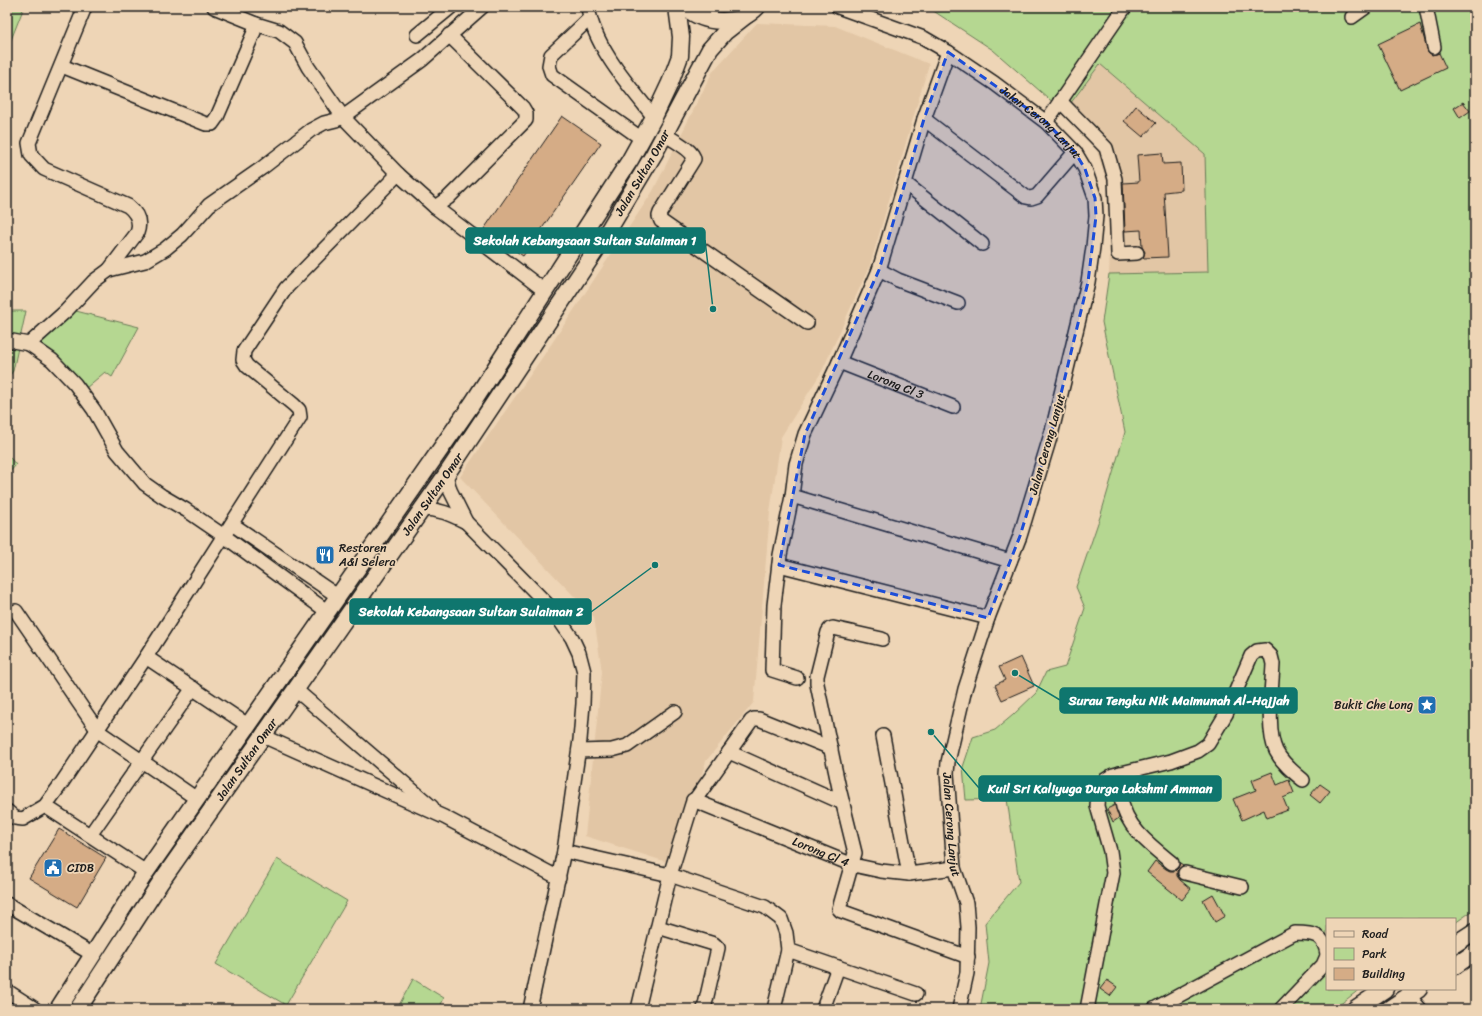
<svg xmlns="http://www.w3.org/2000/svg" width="1482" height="1016" font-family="Sriracha,sans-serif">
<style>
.built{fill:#e2c6a5}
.green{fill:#b5d791;stroke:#687a56}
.building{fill:#d5ac86;stroke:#1c1c1c}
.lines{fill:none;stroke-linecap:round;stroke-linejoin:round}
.minor-casing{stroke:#1c1c1c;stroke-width:16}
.major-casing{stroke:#1c1c1c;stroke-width:19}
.minor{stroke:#eed5b6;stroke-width:13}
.major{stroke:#eed5b6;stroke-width:16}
.marked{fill:#1d4ed8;fill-opacity:0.2;stroke:#1d4ed8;stroke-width:3;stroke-dasharray:8 5;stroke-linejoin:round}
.labels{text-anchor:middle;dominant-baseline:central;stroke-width:3.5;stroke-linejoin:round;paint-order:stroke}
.street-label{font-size:12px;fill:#1c1c1c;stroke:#eed5b6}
.poi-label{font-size:12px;fill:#1c1c1c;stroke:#eed5b6;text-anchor:start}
.leader{fill:none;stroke:#0f766e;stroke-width:1.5}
.callout-dot{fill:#0f766e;stroke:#eed5b6;stroke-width:1.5}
.callout{fill:#0f766e;stroke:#0f766e;stroke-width:1.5}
.callout-label{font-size:13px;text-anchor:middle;font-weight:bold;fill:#fff}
</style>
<rect width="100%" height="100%" fill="#eed5b6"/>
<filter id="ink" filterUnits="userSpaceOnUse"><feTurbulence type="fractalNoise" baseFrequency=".025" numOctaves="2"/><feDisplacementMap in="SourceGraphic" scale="8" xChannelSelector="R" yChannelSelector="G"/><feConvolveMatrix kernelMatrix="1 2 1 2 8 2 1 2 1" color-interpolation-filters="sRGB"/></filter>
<g filter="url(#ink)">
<g class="built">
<polygon points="757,23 835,26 929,64 870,265 822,371 781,437 770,512 754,702 706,761 673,864 585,836 602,672 594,617 460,477 546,352 653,191 713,71"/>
<polygon points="1100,63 1205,154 1208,272 1109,274 1111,232 1107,183 1095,145 1064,112"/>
</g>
<g class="green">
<polygon points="7,7 24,7 7,50"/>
<polygon points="920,7 1475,7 1475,909 1455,923 1455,919 1327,919 1327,989 1360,989 1334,1009 980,1009 989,963 985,923 1019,882 1007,799 966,800 963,767 973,737 995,730 1013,715 1036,693 1046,672 1065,667 1085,608 1076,587 1101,514 1125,432 1102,322 1109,274 1208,272 1205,154 1100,64 1064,112 993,50 932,10"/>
<polygon points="7,307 10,311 26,311 13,371 7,379"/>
<polygon points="72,310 139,327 112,377 105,372 86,388 41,347 40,338"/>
<polygon points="7,454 16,465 7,475"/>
<polygon points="277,859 347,901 286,1005 216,964"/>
<polygon points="413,979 444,998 439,1009 397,1009"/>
</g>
<g class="building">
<polygon points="1420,24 1428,52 1432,55 1439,53 1446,68 1400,90 1378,44"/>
<polygon points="1463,102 1470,111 1460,118 1454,108"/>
<polygon points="1136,106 1156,123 1143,137 1124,121"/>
<polygon points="562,116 601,143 523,256 484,229"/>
<polygon points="1162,153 1163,164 1181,163 1182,190 1164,192 1168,257 1143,258 1145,252 1142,247 1141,230 1125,231 1123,183 1139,182 1137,155"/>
<polygon points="1021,657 1034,686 1002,700 995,685 1005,680 999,667"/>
<polygon points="1272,772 1277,785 1289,780 1294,793 1283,798 1288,810 1267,818 1264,810 1242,820 1233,799 1256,790 1252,780"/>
<polygon points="1320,784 1330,791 1320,803 1310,795"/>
<polygon points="1115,805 1119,818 1113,822 1107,809"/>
<polygon points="59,829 106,858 77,907 29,878"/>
<polygon points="1155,861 1166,869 1170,871 1175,871 1178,868 1180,863 1183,865 1177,871 1177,876 1180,880 1191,889 1182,900 1147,872"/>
<polygon points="1213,894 1225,916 1215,922 1203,900"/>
<polygon points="1107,980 1117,987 1110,996 1100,989"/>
</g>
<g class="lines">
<defs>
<g id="minor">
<path d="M85 7 29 143 31 155 44 169 128 206C137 213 141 222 137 233L109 270"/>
<polyline points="214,7 256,24 279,31 295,43 308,67 343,117 398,174 435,207 545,291"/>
<path d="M588 7C594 47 629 86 654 117"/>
<path id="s1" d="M838 7 924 38 948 52 994 83 1046 122 1075 152 1085 169 1095 198 1096 216 1093 247 1088 282 1052 431 1020 536 988 618 965 689 948 762 947 773 954 868 966 903 968 927 967 973 959 1009"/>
<polyline points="1426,7 1434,47"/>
<polyline points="1352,17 1366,7"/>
<polyline points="590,18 551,55 549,66 552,75 642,139"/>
<polyline points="417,35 451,7"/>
<polyline points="62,66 206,124 212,124 217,117 254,32 256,24"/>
<polyline points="1060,101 1106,148 1115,179 1118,254 1137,253"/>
<polyline points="924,119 1026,197 1031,198 1037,196 1075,152"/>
<polyline points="1046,122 1125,7"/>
<path d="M664 134C673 140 693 150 694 159L660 213 659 216 661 221 807 323"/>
<polyline points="905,183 982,244"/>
<polyline points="435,207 448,198 526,120 526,113 523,108 449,35"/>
<polyline points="879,270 898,280 958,303"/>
<polyline points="7,340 29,344 52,360 75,384 94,410 117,451 145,484 162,496 186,510 224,536 328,612"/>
<polyline points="29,344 66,311 94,281 109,270 145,261 165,249 182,235 209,205 262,168 311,130 324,123 336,120 343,117 422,60 482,7"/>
<path id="s2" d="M839 362 953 407"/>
<polyline points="446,475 450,490 466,522 552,609 572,638 579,653 584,672 583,704 580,740 564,851 530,1009"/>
<polyline points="792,496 1010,561"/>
<path d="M422 509C439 509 450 514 466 522"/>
<polyline points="232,524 339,597"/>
<polyline points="779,565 988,618"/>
<polyline points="16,611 98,731 197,799"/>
<polyline points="882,639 833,628 830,629 828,632 817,676 817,684 839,788 855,853 839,909 841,911 968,957"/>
<polyline points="146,657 249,726"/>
<polyline points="797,678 772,670 774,605 780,555 792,496 796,464 805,434 839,362 879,270 924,119 948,52"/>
<polyline points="296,690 432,807"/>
<polyline points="263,736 444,817 559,878"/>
<polyline points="883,736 909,874"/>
<polyline points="579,751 612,750 627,746 675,712"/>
<polyline points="729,752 843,803"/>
<path d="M1120 773C1120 781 1120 790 1121 798 1125 827 1151 846 1172 863"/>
<path id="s3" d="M693 800 853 865 881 871 909 874 954 868"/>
<polyline points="45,806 146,872"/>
<polyline points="7,811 15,818 23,819 45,806 61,784 146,657 300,417 299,410 294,405 247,366 243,360 244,351 286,288 398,174"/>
<polyline points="90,835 193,688"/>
<polyline points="564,851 670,875 765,907 781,919 786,933 788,950"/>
<polyline points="1185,873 1242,887"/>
<polyline points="7,904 92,954"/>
<polyline points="658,927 714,944 718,948 704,1009"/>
<polyline points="7,991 35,1009"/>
<polyline points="1409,996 1420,1009"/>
<polyline points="638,1009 670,875 692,804 751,721 754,719 759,719 831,748"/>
<polyline points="774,1009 788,950 916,994"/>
<polyline points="823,1009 838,967"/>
<path d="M1089 1009 1088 1004 1113 873 1110 851 1097 806 1098 791 1105 780 1113 775 1171 761 1198 751 1208 744 1226 714 1251 656 1257 651 1265 650 1271 656 1273 664C1272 688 1266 730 1276 751 1282 763 1293 772 1303 780"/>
<path d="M1154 1009 1295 933C1313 933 1324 934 1327 954"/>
<polyline points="1281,1009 1323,965 1327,956"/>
</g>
<g id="major">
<path d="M685 7C704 24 738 27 757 7"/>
<polyline points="1455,944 1475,931"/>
<polyline points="1455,966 1475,952"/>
<polyline points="58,1009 146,872 472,404 630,160 654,117 670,83 680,56 681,37 677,7"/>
<path id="s4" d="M78 1009 160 883 446 475 602 241 654 154 710 49 725 32 748 14"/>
<polyline points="1355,1009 1385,989"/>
<polyline points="1389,1009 1419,989"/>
</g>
</defs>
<use href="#minor" class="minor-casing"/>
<use href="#major" class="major-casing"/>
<use href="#minor" class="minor"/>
<use href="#major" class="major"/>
</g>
</g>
<path class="marked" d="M948 52 1046 122 1075 152 1085 169 1095 198 1096 216 1088 282 1052 431 1020 536 988 618 779 565 805 434 879 270 924 119Z"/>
<defs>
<symbol id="restaurant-square" viewBox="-11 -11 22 22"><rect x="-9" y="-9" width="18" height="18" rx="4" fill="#1f6fb2" stroke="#eed5b6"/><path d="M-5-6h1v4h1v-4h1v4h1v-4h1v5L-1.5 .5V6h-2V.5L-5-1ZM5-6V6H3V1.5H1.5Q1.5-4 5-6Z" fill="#fff"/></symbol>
<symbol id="sight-square" viewBox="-11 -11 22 22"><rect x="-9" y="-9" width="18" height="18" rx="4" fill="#1f6fb2" stroke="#eed5b6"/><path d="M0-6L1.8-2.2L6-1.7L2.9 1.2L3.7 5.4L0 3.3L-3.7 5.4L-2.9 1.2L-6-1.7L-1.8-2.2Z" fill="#fff"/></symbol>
<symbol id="civic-square" viewBox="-11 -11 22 22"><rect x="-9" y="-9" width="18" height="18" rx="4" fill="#1f6fb2" stroke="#eed5b6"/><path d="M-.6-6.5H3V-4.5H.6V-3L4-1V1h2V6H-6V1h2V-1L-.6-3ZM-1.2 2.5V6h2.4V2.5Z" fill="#fff"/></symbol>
</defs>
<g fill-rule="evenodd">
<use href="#restaurant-square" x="314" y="544" width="22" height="22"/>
<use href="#sight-square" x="1416" y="694" width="22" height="22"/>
<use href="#civic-square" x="42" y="857" width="22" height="22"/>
</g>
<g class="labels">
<g class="street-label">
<text stroke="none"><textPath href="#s1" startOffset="236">Jalan Cerong Lanjut</textPath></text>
<text stroke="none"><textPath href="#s4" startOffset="1009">Jalan Sultan Omar</textPath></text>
<text stroke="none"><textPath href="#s2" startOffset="61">Lorong Cl 3</textPath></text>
<text transform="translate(1047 444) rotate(-74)">Jalan Cerong Lanjut</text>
<text stroke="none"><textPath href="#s4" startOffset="625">Jalan Sultan Omar</textPath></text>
<text stroke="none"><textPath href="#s4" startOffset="301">Jalan Sultan Omar</textPath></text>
<text stroke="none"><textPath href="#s1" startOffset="980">Jalan Cerong Lanjut</textPath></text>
<text stroke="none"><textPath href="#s3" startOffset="138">Lorong Cl 4</textPath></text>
</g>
<g class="poi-label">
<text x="339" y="548">Restoren<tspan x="339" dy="14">A&amp;I Selera</tspan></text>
<text x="1413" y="705" text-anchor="end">Bukit Che Long</text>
<text x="67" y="868">CIDB</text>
</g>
</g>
<path class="leader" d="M713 309L705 240M655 565L591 612M1015 673L1060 700M931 732L979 788"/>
<g class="callout-dot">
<circle cx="713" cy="309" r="4"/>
<circle cx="655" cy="565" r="4"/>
<circle cx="1015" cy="673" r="4"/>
<circle cx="931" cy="732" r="4"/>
</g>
<g class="callout">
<rect x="466" y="228" width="239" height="25" rx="4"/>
<rect x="350" y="599" width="241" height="25" rx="4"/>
<rect x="1060" y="688" width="237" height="25" rx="4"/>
<rect x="979" y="776" width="242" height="25" rx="4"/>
</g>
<g class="callout-label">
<text x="585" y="245">Sekolah Kebangsaan Sultan Sulaiman 1</text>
<text x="471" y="616">Sekolah Kebangsaan Sultan Sulaiman 2</text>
<text x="1179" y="705">Surau Tengku Nik Maimunah Al-Hajjah</text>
<text x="1100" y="793">Kuil Sri Kaliyuga Durga Lakshmi Amman</text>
</g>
<rect width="1482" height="1016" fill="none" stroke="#eed5b6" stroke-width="24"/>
<rect x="12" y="12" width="1458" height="992" fill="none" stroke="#1c1c1c" stroke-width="1.5" filter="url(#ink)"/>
<rect x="1326" y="918" width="130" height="72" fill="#eed5b6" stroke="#9a8b78"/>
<rect x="1334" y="931" width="20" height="6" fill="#eed5b6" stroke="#9a8b78"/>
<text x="1362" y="938" font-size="12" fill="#1c1c1c">Road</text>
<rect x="1334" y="948" width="20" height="12" fill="#b5d791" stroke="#9a8b78"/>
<text x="1362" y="958" font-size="12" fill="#1c1c1c">Park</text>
<rect x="1334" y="968" width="20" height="12" fill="#d5ac86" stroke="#9a8b78"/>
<text x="1362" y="978" font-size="12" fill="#1c1c1c">Building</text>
</svg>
